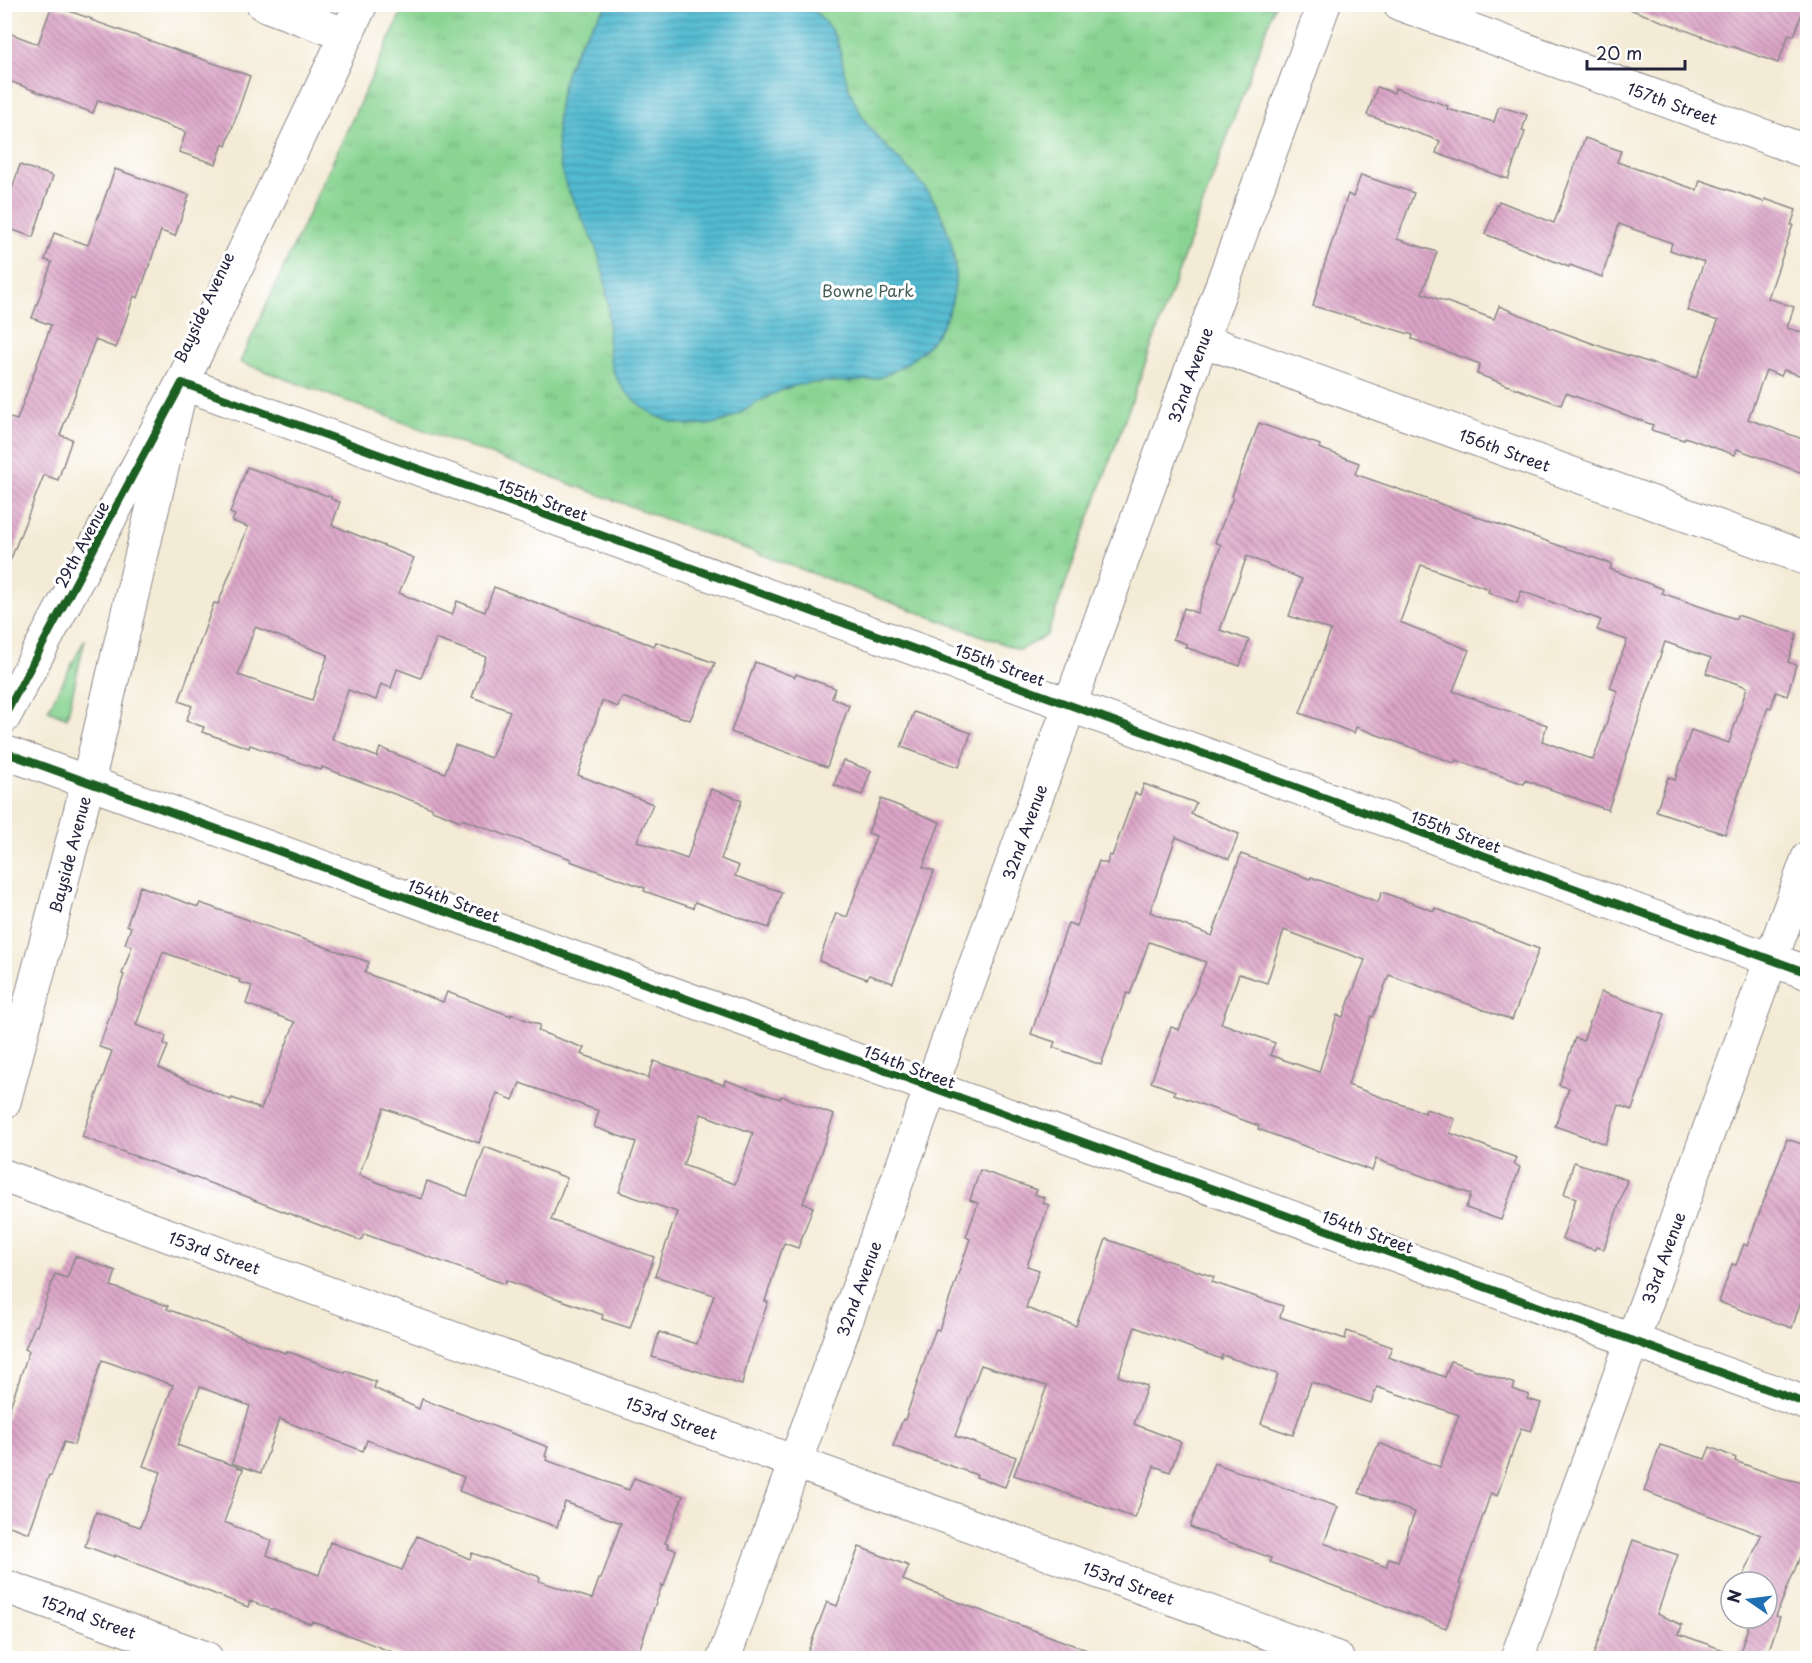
<svg xmlns="http://www.w3.org/2000/svg" width="1812" height="1663" font-family="'Playpen Sans',sans-serif">
<style>
.grass{fill:url(#grass-tufts);stroke:#567b66;stroke-width:1.5}
.water{fill:url(#water-rules);stroke:#3a6e86;stroke-width:1.5}
.building{fill:url(#building-back-hatch);fill-rule:evenodd}
.lines{fill:none;stroke-linecap:round;stroke-linejoin:round}
.minor-casing{stroke:#8b8688;stroke-width:35}
.minor{stroke:#fff;stroke-width:33}
.cycleway-casing{stroke:#fff;stroke-width:11}
.cycleway{stroke:#1b5e20;stroke-width:8}
.labels{text-anchor:middle;dominant-baseline:central;stroke-width:6;stroke-linejoin:round;paint-order:stroke}
.street-label{font-size:16px;fill:#22223b;stroke:#fff}
.park-label{font-size:16px;fill:#466059;stroke:#fff}
</style>
<defs>
<pattern id="grass-tufts" width="24" height="20" patternUnits="userSpaceOnUse" patternTransform="scale(1.5)"><rect width="24" height="20" fill="#89d492"/><path d="M3 7l-1-3M5 7V3M7 7l1-3M15 17l-1-3M17 17v-4M19 17l1-3" fill="none" stroke="#76b67f"/></pattern>
<pattern id="water-rules" width="6" height="5" patternUnits="userSpaceOnUse" patternTransform="scale(1.5)"><rect width="6" height="5" fill="#53bbd1"/><path d="M0 2.5h6" fill="none" stroke="#4498ab"/></pattern>
<pattern id="building-back-hatch" width="6" height="6" patternUnits="userSpaceOnUse" patternTransform="scale(1.5)"><rect width="6" height="6" fill="#dca5c7"/><path d="M-1 5l2 2M0 0l6 6M5-1l2 2" fill="none" stroke="#b286a3"/></pattern>
</defs>
<rect width="100%" height="100%" fill="#fff"/>
<filter id="ink" filterUnits="userSpaceOnUse"><feTurbulence type="fractalNoise" baseFrequency=".0167" numOctaves="2"/><feDisplacementMap in="SourceGraphic" scale="12" xChannelSelector="R" yChannelSelector="G"/><feConvolveMatrix kernelMatrix="1 2 1 2 8 2 1 2 1" color-interpolation-filters="sRGB"/></filter>
<filter id="wash" filterUnits="userSpaceOnUse"><feTurbulence type="fractalNoise" baseFrequency=".008" numOctaves="4" result="noise"/><feDisplacementMap in="SourceGraphic" scale="24" xChannelSelector="R" yChannelSelector="G"/><feGaussianBlur stdDeviation="1.35" result="paint"/><feColorMatrix in="noise" values="0 0 0 0 0 0 0 0 0 0 0 0 0 0 0 0 0 1.4 0 .05"/><feComposite in="paint" operator="in"/></filter>
<g filter="url(#wash)">
<rect width="100%" height="100%" fill="#f4ebd6"/>
<g class="grass">
<polygon points="405,5 1275,5 1047,635 1020,650 240,362"/>
<polygon points="85,639 67,718 48,710"/>
</g>
<path class="water" d="M608 5H809C816 13 825 21 831 30 842 46 842 67 848 85 852 97 859 111 865 121 882 147 908 165 926 189 947 217 959 258 954 292 948 324 931 348 904 365 893 372 881 379 868 380 843 384 818 379 794 386 771 392 753 406 733 417 699 434 659 424 633 399 599 366 611 342 608 303 606 281 600 256 591 236 582 217 571 199 564 179 550 137 558 79 581 41 589 28 598 16 608 5Z"/>
<g id="blocks">
<g class="building">
<polygon points="1624,4 1805,4 1794,36 1789,34 1778,63 1731,46 1730,47 1624,7"/>
<polygon points="52,5 92,19 91,20 250,76 226,146 223,144 216,164 179,152 186,132 98,100 93,113 4,79 4,31 38,44"/>
<polygon points="1377,87 1394,93 1395,88 1448,106 1447,109 1494,122 1499,106 1527,115 1522,131 1525,132 1508,179 1436,153 1440,141 1367,115"/>
<polygon points="1585,138 1621,151 1617,162 1697,190 1700,180 1764,202 1765,199 1796,210 1791,225 1793,225 1768,298 1794,307 1787,328 1808,334 1808,378 1784,370 1781,376 1766,370 1748,419 1808,441 1808,475 1737,449 1735,455 1685,437 1684,440 1651,430 1653,425 1566,393 1561,405 1477,374 1480,364 1412,339 1413,335 1313,306 1324,266 1348,194 1353,197 1361,175 1414,193 1397,239 1437,252 1422,293 1494,319 1499,306 1548,326 1548,327 1605,348 1696,378 1718,321 1687,310 1704,262 1670,250 1672,243 1619,224 1602,277 1570,265 1569,267 1485,234 1499,201 1554,223"/>
<polygon points="20,165 53,176 33,237 4,227 4,213"/>
<polygon points="115,169 189,195 175,236 161,231 138,298 134,296 116,348 95,340 60,435 72,439 58,480 44,475 6,571 4,571 4,416 17,420 51,325 32,318 52,262 45,260 54,233 88,245"/>
<path d="M1259 423 1320 445 1319 448 1359 463 1355 474 1612 564 1610 569 1663 589 1662 593 1736 619 1737 615 1797 634 1788 662 1796 665 1787 696 1776 692 1771 708 1768 707 1725 834 1656 811 1668 777 1675 780 1691 730 1729 743 1747 687 1706 673 1711 658 1665 642 1608 810 1525 780 1524 784 1456 760 1454 763 1356 727 1354 733 1300 713 1331 630 1289 616 1302 579 1247 556 1220 630 1249 640 1240 666 1185 647 1187 644 1173 639 1184 608 1197 613 1221 545 1215 542 1233 497 1232 496ZM1421 565 1489 589 1488 592 1517 603 1521 591 1601 620 1597 630 1627 640 1610 688 1618 691 1593 760 1542 741 1547 725 1453 691 1469 650 1400 622Z"/>
<path d="M247 467 331 497V499L340 502 332 525 414 558 399 593 452 615 457 601 485 612 494 587 654 646 656 642 715 663 690 720 622 697 618 707 602 701 578 775 653 804 637 841 687 859 711 789 742 800 721 859 739 866 735 876 782 892 769 928 695 902 693 908 644 891 645 888 570 861 571 859 462 819 461 821 432 810V808L322 767 321 770 250 745 249 748 202 732 204 727 186 721 192 706 179 701 214 603 218 604 248 527 232 521 235 515 230 513ZM255 627 328 655 312 700 238 675ZM436 639 486 657 472 697 510 711 491 758 455 745 445 773 380 748 377 757 332 739 348 690 376 700 381 684 391 688 397 669 421 678Z"/>
<polygon points="755,662 795,677 796,674 835,688 832,698 849,705 827,767 731,732"/>
<polygon points="914,712 971,733 959,767 901,747"/>
<polygon points="843,760 871,771 862,795 834,785"/>
<path d="M1144 784 1196 803 1191 814 1239 834 1229 859 1176 837 1150 912 1212 936 1241 854 1310 879 1311 877 1378 902 1382 892 1434 911 1435 908 1539 949 1512 1020 1389 975 1373 1017 1371 1016 1348 1085 1425 1113 1426 1109 1455 1119 1450 1133 1517 1158 1514 1164 1520 1167 1501 1220 1466 1208 1471 1194 1376 1159 1372 1171 1258 1129 1259 1126 1174 1094 1175 1091 1151 1082 1171 1027 1179 1030 1206 962 1149 942 1130 994 1127 993 1101 1065 1053 1047 1055 1042 1031 1034 1068 923 1077 926 1099 861 1107 864 1109 855 1112 856 1135 793 1140 795ZM1284 930 1365 960 1343 1017 1337 1015 1319 1072 1270 1055 1275 1043 1221 1023 1239 974 1267 983Z"/>
<polygon points="881,799 940,822 923,867 934,871 893,983 869,975 867,979 819,961 836,913 847,917 876,836 868,833"/>
<path d="M140 886 198 907 200 903 343 953 369 962 365 973 443 1002 447 992 511 1016V1014L540 1025 538 1031 584 1048 581 1054 648 1078 654 1061 724 1085 725 1080 780 1099 781 1096 834 1115 803 1203 813 1207 798 1248 784 1243 765 1301 768 1302 748 1360 742 1385 652 1357 659 1332 697 1344 714 1295 655 1276 677 1212 619 1192 636 1142 594 1127 599 1111 520 1083 513 1100 497 1093 479 1143 384 1108 359 1175 421 1199 427 1181 467 1196 485 1147 567 1178 551 1220 654 1257 630 1328 602 1319 603 1315 506 1280 505 1284 364 1234 361 1241 251 1199V1198L82 1137 112 1051 99 1047 124 975 122 974 132 946 125 944 131 927 127 925ZM163 952 240 980 239 982 252 986 246 1004 295 1022 261 1109 232 1098 231 1100 159 1068 168 1046 164 1044 166 1036 136 1025ZM701 1114 753 1133 735 1184 683 1165Z"/>
<polygon points="1601,992 1665,1014 1632,1110 1619,1105 1605,1144 1555,1126 1569,1088 1559,1085 1575,1038 1583,1041"/>
<polygon points="1787,1139 1808,1146 1808,1300 1802,1298 1792,1328 1719,1302 1732,1264 1736,1265 1744,1244 1747,1246"/>
<polygon points="1574,1162 1627,1180 1604,1249 1596,1247 1595,1250 1562,1239 1576,1198 1564,1194"/>
<polygon points="980,1170 1037,1190 1035,1194 1045,1198 1043,1203 1049,1205 1027,1266 1039,1270 1026,1308 1076,1326 1106,1239 1214,1277 1212,1282 1283,1306 1280,1317 1345,1339 1347,1331 1392,1347 1388,1357 1445,1377 1451,1361 1515,1384 1513,1389 1529,1395 1527,1399 1541,1403 1531,1431 1521,1428 1497,1496 1491,1493 1459,1584 1462,1585 1446,1628 1270,1562 1271,1558 1190,1527 1214,1463 1338,1507 1324,1543 1386,1567 1389,1558 1398,1561 1415,1512 1359,1493 1368,1467 1379,1443 1440,1467 1459,1415 1377,1387 1371,1403 1311,1382 1293,1435 1261,1424 1278,1374 1222,1355 1221,1359 1135,1327 1118,1376 1147,1386 1134,1424 1181,1442 1170,1472 1154,1466 1135,1518 1014,1475 1047,1386 981,1365 955,1436 1016,1457 1005,1487 976,1477 977,1475 893,1446 903,1419 905,1420 928,1350 936,1329 939,1330 970,1239 966,1237 978,1203 970,1200"/>
<path d="M75 1256 116 1271 111 1286 168 1306 167 1309 285 1353 286 1351 345 1373 346 1371 376 1382 374 1388 419 1409 422 1399 548 1447 545 1456 547 1457 546 1460 629 1490 634 1478 683 1496 665 1543 668 1544 667 1547 676 1550 664 1586 662 1585 636 1659H410L312 1621 311 1624 250 1601 248 1607 115 1555V1557L85 1546 96 1512 140 1527 161 1472 143 1466 173 1385 102 1360 74 1445 64 1442 51 1476 49 1475 29 1533 4 1524V1425L29 1351 25 1349 35 1325 37 1326 55 1274 67 1278ZM200 1387 250 1406 232 1463 261 1473 279 1419 363 1451 367 1440 464 1477 459 1491 557 1527 565 1502 621 1523 601 1579H599L592 1599 539 1581 540 1577 472 1553 470 1559 417 1536 402 1570 330 1542 319 1575 267 1555 272 1541 224 1522 243 1469 177 1445Z"/>
<polygon points="1660,1445 1705,1459 1710,1447 1736,1458 1735,1461 1782,1478 1808,1484 1808,1554 1802,1552 1776,1616 1780,1617 1766,1659 1592,1659 1633,1540 1678,1555 1657,1614 1682,1625 1679,1634 1738,1655 1738,1658 1751,1618 1767,1618 1767,1582 1741,1582 1761,1535 1644,1491"/>
<polygon points="859,1547 909,1566 903,1580 963,1604 1103,1656 1102,1659 805,1659 827,1602 837,1606"/>
</g>
</g>
</g>
<g filter="url(#ink)">
<use href="#blocks" fill-opacity="0" stroke="#8b8688" stroke-width="1.5"/>
<g class="lines">
<defs>
<g id="minor">
<polyline points="263,4 347,35"/>
<path id="s1" d="M1400 4 1808 152"/>
<path id="s2" d="M1202 340 1808 559"/>
<polyline points="4,717 182,383 1808,973"/>
<polyline points="4,752 1808,1404"/>
<path id="s3" d="M4 1102 88 782 182 383 361 4"/>
<path id="s4" d="M4 1176 1337 1658"/>
<path id="s5" d="M4 1586 206 1658"/>
<path id="s6" d="M724 1658 1324 4"/>
<path id="s7" d="M1517 1658 1808 858"/>
</g>
</defs>
<use href="#minor" class="minor-casing"/>
<use href="#minor" class="minor"/>
<defs>
<g id="cycleway">
<polyline points="4,717 182,383 1808,973"/>
<polyline points="4,752 1808,1404"/>
</g>
</defs>
<use href="#cycleway" class="cycleway-casing"/>
<use href="#cycleway" class="cycleway"/>
</g>
</g>
<g class="labels">
<g class="street-label">
<text stroke="none"><textPath href="#s1" startOffset="290">157th Street</textPath></text>
<text transform="translate(203 307) rotate(-65)">Bayside Avenue</text>
<text stroke="none"><textPath href="#s6" startOffset="1365">32nd Avenue</textPath></text>
<text stroke="none"><textPath href="#s2" startOffset="322">156th Street</textPath></text>
<text transform="translate(543 499) rotate(20)">155th Street</text>
<text transform="translate(81 544) rotate(-62)">29th Avenue</text>
<text transform="translate(1000 664) rotate(20)">155th Street</text>
<text stroke="none"><textPath href="#s6" startOffset="879">32nd Avenue</textPath></text>
<text transform="translate(1456 831) rotate(20)">155th Street</text>
<text stroke="none"><textPath href="#s3" startOffset="256">Bayside Avenue</textPath></text>
<text transform="translate(454 900) rotate(20)">154th Street</text>
<text transform="translate(910 1066) rotate(20)">154th Street</text>
<text transform="translate(1368 1231) rotate(20)">154th Street</text>
<text stroke="none"><textPath href="#s4" startOffset="224">153rd Street</textPath></text>
<text stroke="none"><textPath href="#s7" startOffset="426">33rd Avenue</textPath></text>
<text stroke="none"><textPath href="#s6" startOffset="393">32nd Avenue</textPath></text>
<text stroke="none"><textPath href="#s4" startOffset="710">153rd Street</textPath></text>
<text stroke="none"><textPath href="#s4" startOffset="1196">153rd Street</textPath></text>
<text stroke="none"><textPath href="#s5" startOffset="90">152nd Street</textPath></text>
</g>
<g class="park-label">
<text x="868" y="290">Bowne Park</text>
</g>
</g>
<rect width="1812" height="1663" fill="none" stroke="#fff" stroke-width="24"/>
<g transform="translate(1749 1600) rotate(284)"><circle r="28" fill="#ffffff" stroke="#a7a7b1" stroke-width="1.5"/>
<path d="M0-4.5L10 22L0 15L-10 22Z" fill="#1f6fb2"/>
<text y="-9" font-size="16" font-weight="bold" text-anchor="middle" fill="#22223b">N</text>
</g>
<path d="M1587 60v9h98v-9" fill="none" stroke="#22223b" stroke-width="3"/>
<text x="1596" y="60" font-size="18" fill="#22223b" stroke="#ffffff" stroke-width="4.5" paint-order="stroke">20 m</text>
</svg>
